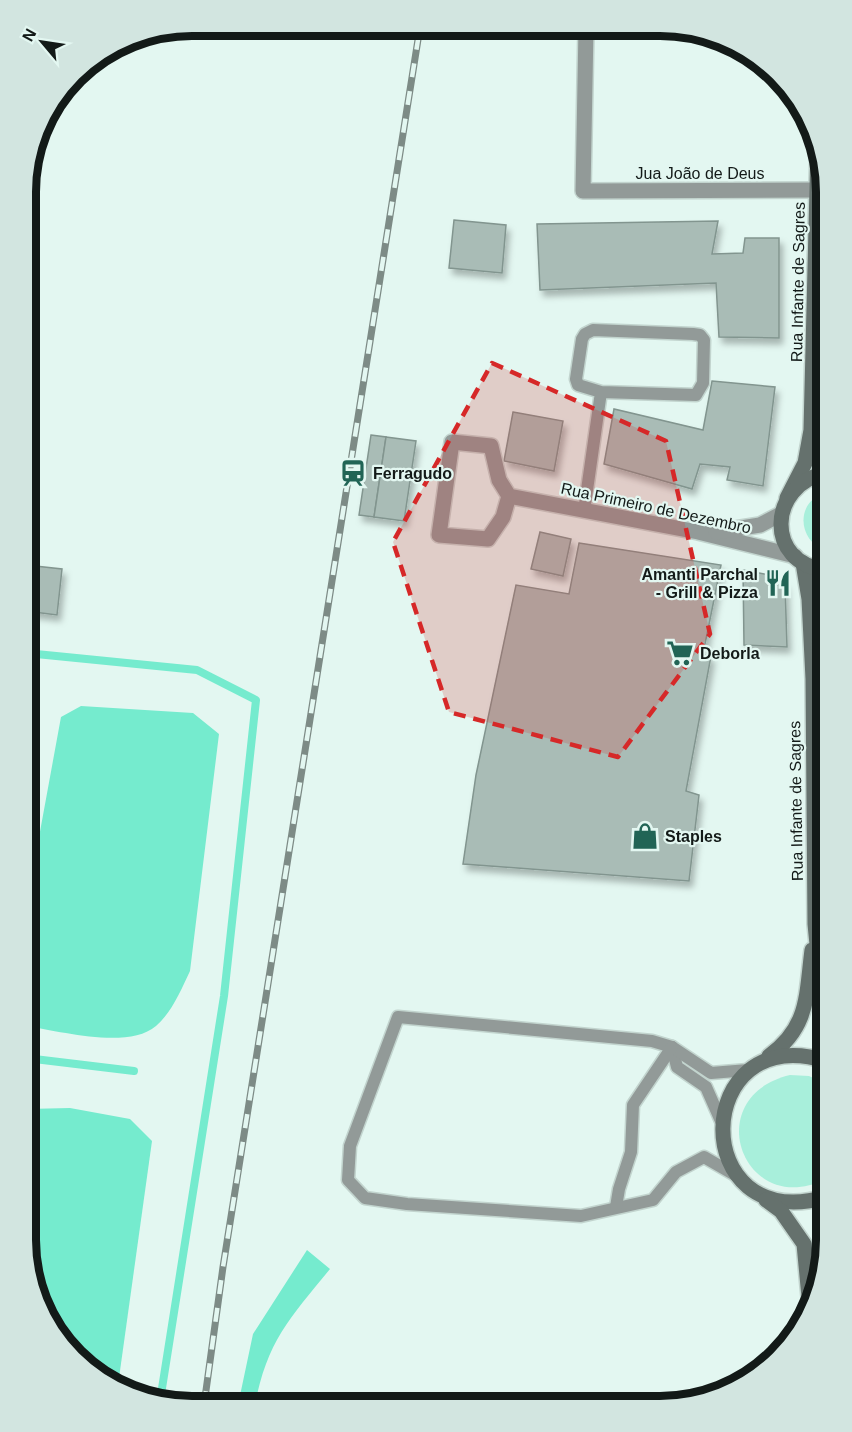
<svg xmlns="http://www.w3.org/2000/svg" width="852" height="1432" font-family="Helvetica,sans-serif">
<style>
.green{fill:#a8efdb}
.water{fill:#75ebce}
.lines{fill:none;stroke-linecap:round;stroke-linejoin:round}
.stream{stroke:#75ebce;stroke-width:8}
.building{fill:#a9bcb6;stroke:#82958f;stroke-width:1.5;filter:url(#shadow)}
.lane-casing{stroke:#c2d4ce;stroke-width:15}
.street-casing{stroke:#c2d4ce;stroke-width:18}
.secondary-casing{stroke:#c2d4ce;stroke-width:18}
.lane{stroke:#929a98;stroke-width:12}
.street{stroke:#929a98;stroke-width:15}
.secondary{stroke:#65716d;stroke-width:15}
.rail-casing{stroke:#7d8b86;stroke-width:7}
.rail{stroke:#e3f7f1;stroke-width:4.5;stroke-dasharray:14;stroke-linecap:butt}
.marked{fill:#d62828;fill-opacity:0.2;stroke:#d62828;stroke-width:4.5;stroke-dasharray:12 8;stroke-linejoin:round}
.labels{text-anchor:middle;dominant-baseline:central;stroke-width:4.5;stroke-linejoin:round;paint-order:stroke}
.street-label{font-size:16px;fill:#131a18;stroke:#e3f7f1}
.poi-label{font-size:16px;font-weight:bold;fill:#131a18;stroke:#e3f7f1;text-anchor:start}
.rim{fill:none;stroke:#131a18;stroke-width:8}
</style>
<defs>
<filter id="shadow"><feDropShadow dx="3.5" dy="6" stdDeviation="3" flood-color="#0004"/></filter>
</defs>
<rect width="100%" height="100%" fill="#e3f7f1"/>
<g class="green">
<path d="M826 493V550C797 542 795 500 826 493Z"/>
<path d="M790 1075 809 1076 826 1084V1179C743 1220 698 1097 790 1075Z"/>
</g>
<g class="water">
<polygon points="26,701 40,703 26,786"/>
<path d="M81 706 193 713 219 734 190 971C181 990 172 1012 156 1026 128 1050 60 1031 26 1026V908L61 717Z"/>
<polygon points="70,1108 130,1119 152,1141 119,1378 114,1382 90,1372 38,1303 26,1240 26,1109"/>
<path d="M307 1250 330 1269C290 1318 267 1341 255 1405H238L253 1334Z"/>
</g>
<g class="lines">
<g class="stream">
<polyline points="26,653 197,670 256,700 224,996 160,1401"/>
<polyline points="26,1058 134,1071"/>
</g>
</g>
<g class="building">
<polygon points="454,220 506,225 502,273 449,268"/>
<polygon points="718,221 712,254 743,253 745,238 779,238 779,338 719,337 716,283 540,290 537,224"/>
<polygon points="712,381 775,387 763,486 727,480 730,467 700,464 692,489 604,464 614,409 703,430"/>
<polygon points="513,412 563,421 554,471 504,461"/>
<polygon points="371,435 386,437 374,517 359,515"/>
<polygon points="386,437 416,441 404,521 374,517"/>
<polygon points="540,532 571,539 563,576 531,569"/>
<polygon points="579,543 721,565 703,654 711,656 686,791 699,795 689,881 463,864 476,775 516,585 569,594"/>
<polygon points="26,565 62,569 57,615 26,611"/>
<polygon points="743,570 775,576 785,584 787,647 744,645"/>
</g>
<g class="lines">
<defs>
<g id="lane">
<polyline points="584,511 601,392 696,395 703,383 704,340 700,335 693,334 593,330 585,334 582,339 576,379 578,385 601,392"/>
<polyline points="672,1047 677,1067 706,1087 721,1121"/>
<polyline points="737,1176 704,1157 676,1172 653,1200 581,1216 407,1204 365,1198 348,1180 350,1146 398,1017 652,1041 672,1047 711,1073 748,1070"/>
<polyline points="616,1207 619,1189 631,1152 633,1105 672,1047"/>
</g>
<g id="street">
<polyline points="586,28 583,191 818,190"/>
<polyline points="509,496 503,517 488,539 439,535 452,442 491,446 499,480 509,496 698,532 795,556"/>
<polyline points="716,532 760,525 781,514"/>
</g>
<g id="secondary">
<polyline points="818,400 826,434"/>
<polyline points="787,498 805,463 811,430 818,147"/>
<polyline points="803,563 809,599 813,679 815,924 826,1036"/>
<path d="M826 570C765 564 767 485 826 473"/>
<polyline points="818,649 826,604"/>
<path d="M769 1056C809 1027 806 996 812 950"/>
<path d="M826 1197C686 1237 691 1019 826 1061"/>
<polyline points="766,1200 781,1211 804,1244 809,1297"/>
<polyline points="820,1268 826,1225"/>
</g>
</defs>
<use href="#lane" class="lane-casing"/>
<use href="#street" class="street-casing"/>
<use href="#secondary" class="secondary-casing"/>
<use href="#lane" class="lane"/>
<use href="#street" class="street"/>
<use href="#secondary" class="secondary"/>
<defs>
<polyline id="rail" points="204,1405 223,1267 420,27"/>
</defs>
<use href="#rail" class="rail-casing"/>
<use href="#rail" class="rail"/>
</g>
<path class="marked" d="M492 363 666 441 710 634 618 757 449 712 393 542Z"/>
<defs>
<symbol id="station-bare" viewBox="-9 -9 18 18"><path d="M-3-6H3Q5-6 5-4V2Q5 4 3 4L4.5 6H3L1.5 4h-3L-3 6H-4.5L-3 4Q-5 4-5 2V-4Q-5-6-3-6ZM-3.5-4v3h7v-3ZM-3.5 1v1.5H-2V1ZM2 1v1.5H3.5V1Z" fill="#216455" stroke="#e3f7f1" stroke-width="2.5" paint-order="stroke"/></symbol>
<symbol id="restaurant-bare" viewBox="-9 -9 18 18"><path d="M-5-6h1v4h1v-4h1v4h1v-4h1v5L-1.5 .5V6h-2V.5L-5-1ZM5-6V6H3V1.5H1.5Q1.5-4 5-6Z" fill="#216455" stroke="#e3f7f1" stroke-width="2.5" paint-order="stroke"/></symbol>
<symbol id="supermarket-bare" viewBox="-9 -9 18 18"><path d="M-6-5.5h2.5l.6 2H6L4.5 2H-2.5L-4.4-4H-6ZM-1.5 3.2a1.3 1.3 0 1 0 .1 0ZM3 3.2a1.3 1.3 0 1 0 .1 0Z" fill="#216455" stroke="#e3f7f1" stroke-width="2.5" paint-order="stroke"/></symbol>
<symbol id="shop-bare" viewBox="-9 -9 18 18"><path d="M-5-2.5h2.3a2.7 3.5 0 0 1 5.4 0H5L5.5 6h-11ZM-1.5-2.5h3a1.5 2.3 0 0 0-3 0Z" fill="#216455" stroke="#e3f7f1" stroke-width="2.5" paint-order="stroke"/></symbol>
</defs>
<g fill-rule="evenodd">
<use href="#station-bare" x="334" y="454" width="38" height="38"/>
<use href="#restaurant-bare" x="759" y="564" width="38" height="38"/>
<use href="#supermarket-bare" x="661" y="634" width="38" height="38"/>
<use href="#shop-bare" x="626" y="817" width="38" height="38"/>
</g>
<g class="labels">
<g class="street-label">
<text x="700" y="173">Jua João de Deus</text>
<text transform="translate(798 282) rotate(-89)">Rua Infante de Sagres</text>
<text transform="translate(656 508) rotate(12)">Rua Primeiro de Dezembro</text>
<text transform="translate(796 801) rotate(-91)">Rua Infante de Sagres</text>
</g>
<g class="poi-label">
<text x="373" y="473">Ferragudo</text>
<text x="758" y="574" text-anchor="end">Amanti Parchal<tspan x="758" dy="18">- Grill &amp; Pizza</tspan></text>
<text x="700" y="653">Deborla</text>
<text x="665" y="836">Staples</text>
</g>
</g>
<path d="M0 0H852V1432H0ZM192 36H660A156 156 0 0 1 816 192V1240A156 156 0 0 1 660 1396H192A156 156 0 0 1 36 1240V192A156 156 0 0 1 192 36Z" fill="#d2e5e0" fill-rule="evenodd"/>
<path class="rim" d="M192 36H660A156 156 0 0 1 816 192V1240A156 156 0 0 1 660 1396H192A156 156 0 0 1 36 1240V192A156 156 0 0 1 192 36Z"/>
<g transform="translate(42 42) rotate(299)" stroke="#e3f7f1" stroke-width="4.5" paint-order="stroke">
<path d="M0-4.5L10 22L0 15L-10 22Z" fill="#131a18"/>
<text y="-9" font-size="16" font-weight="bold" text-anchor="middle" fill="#131a18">N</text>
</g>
</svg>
